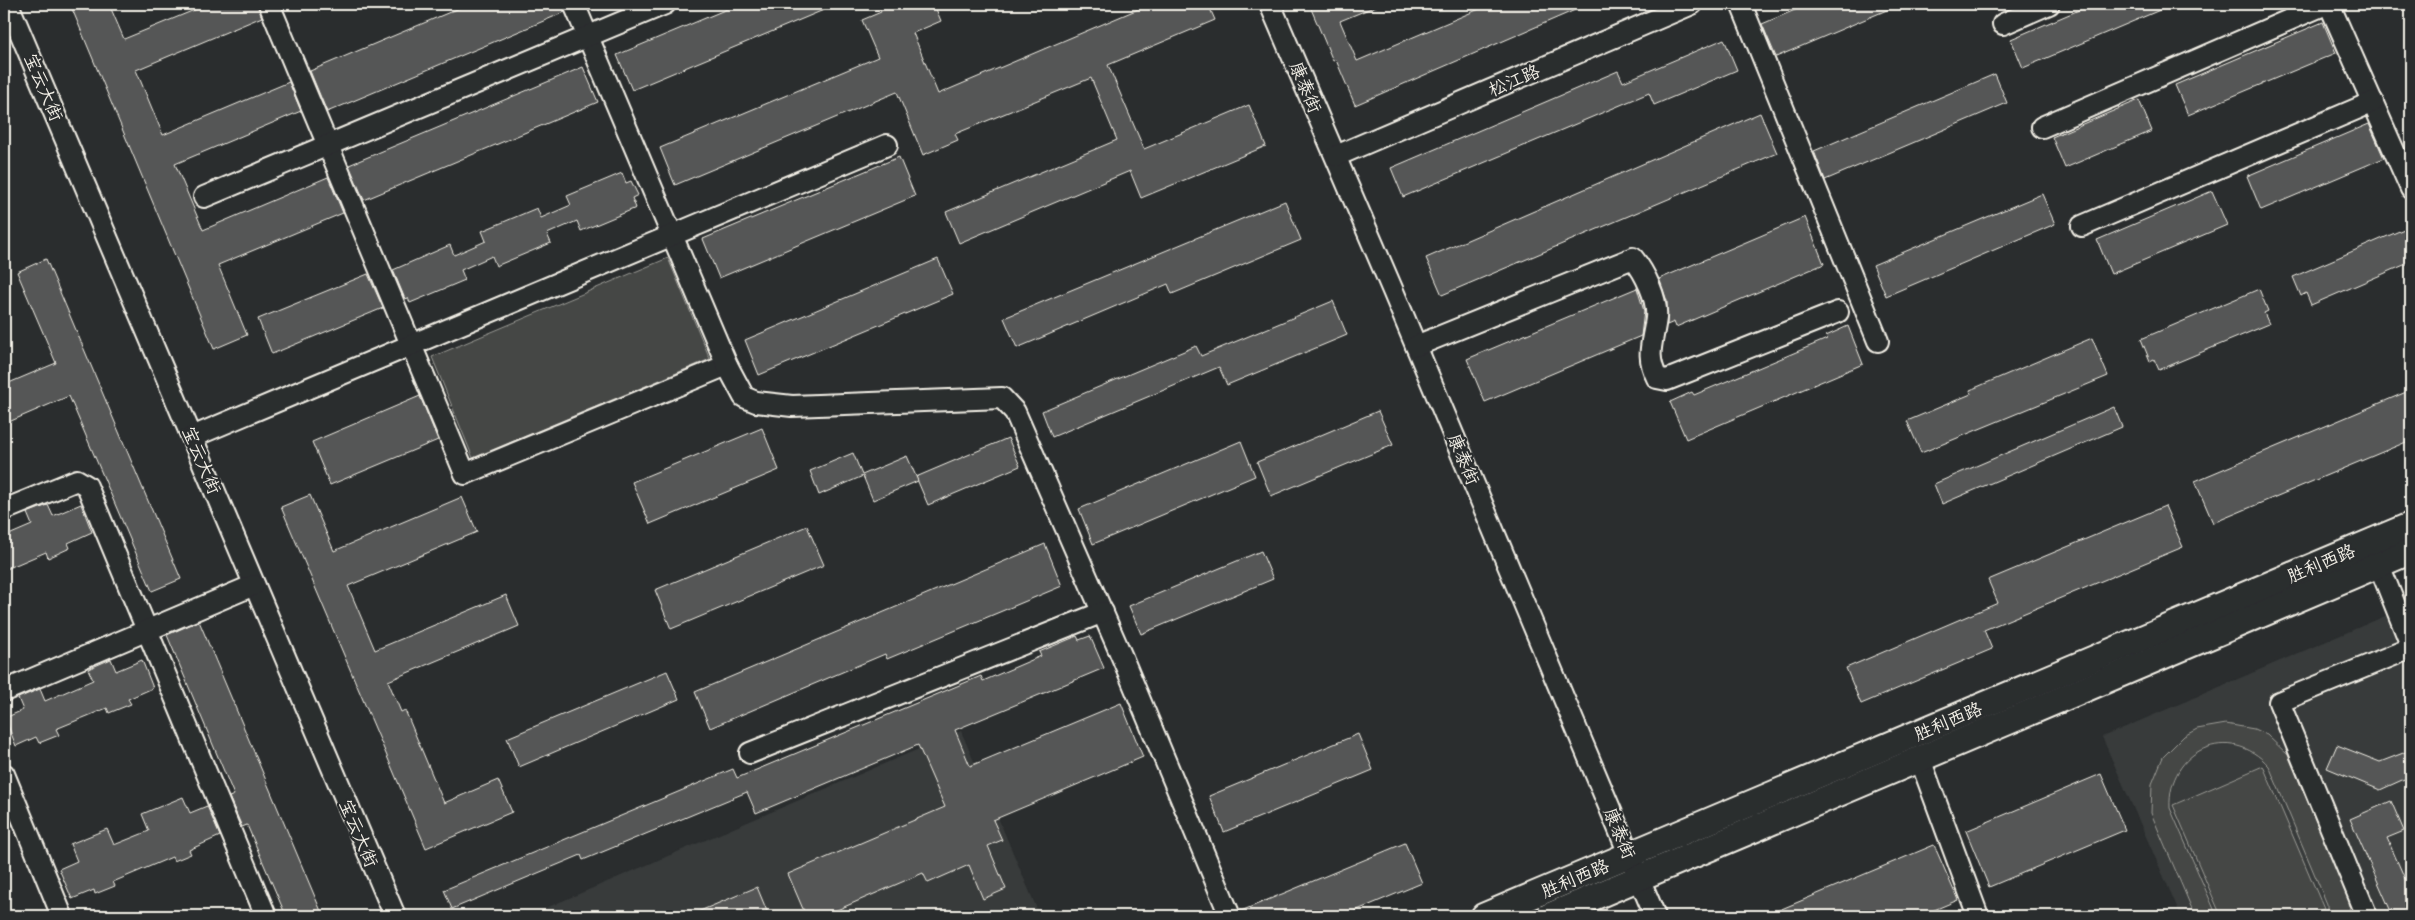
<svg xmlns="http://www.w3.org/2000/svg" width="2415" height="920" font-family="'Patrick Hand','LXGW WenKai TC',sans-serif">
<style>
.built{fill:#373a3a}
.green{fill:#444645;stroke:#9c9c96}
.building{fill:#555756;stroke:#f4f1e8}
.lines{fill:none;stroke-linecap:round;stroke-linejoin:round}
.minor-casing{stroke:#f4f1e8;stroke-width:24}
.major-casing{stroke:#f4f1e8;stroke-width:29}
.minor{stroke:#2a2d2e;stroke-width:20}
.major{stroke:#2a2d2e;stroke-width:25}
.labels{text-anchor:middle;dominant-baseline:central;stroke-width:4.5;stroke-linejoin:round;paint-order:stroke}
.street-label{font-size:18px;fill:#f4f1e8;stroke:#2a2d2e}
</style>
<rect width="100%" height="100%" fill="#2a2d2e"/>
<filter id="ink" filterUnits="userSpaceOnUse"><feTurbulence type="fractalNoise" baseFrequency=".02" numOctaves="2"/><feDisplacementMap in="SourceGraphic" scale="10" xChannelSelector="R" yChannelSelector="G"/><feConvolveMatrix kernelMatrix="1 2 1 2 8 2 1 2 1" color-interpolation-filters="sRGB"/></filter>
<g filter="url(#ink)">
<g class="built">
<polygon points="2411,605 2411,916 2181,916 2102,737"/>
<polygon points="961,731 1040,916 527,916"/>
</g>
<g class="green">
<polygon points="668,258 710,359 473,458 432,357"/>
<path d="M2226 724 2254 729 2267 735 2288 755 2349 899 2350 916H2327V904L2269 766C2230 722 2167 750 2170 808L2217 916H2195L2151 813 2152 784 2163 757 2184 736 2197 729Z"/>
<polygon points="2263,766 2324,909 2306,916 2221,916 2173,805"/>
</g>
<g class="building">
<polygon points="70,4 109,4 124,39 209,4 257,4 262,17 136,70 163,135 289,82 301,111 175,164 203,230 328,177 343,213 218,265 247,335 214,349"/>
<polygon points="469,4 562,4 565,12 327,112 310,71"/>
<polygon points="739,4 838,4 632,90 617,55"/>
<polygon points="878,4 934,4 941,21 913,33 938,94 1150,4 1208,4 1215,20 1108,65 1144,149 1249,105 1266,146 1141,198 1130,171 959,243 946,212 1117,140 1091,78 955,134 958,140 923,155 897,92 675,185 660,148 878,57 862,20 881,12"/>
<polygon points="1309,4 1381,4 1340,21 1357,61 1491,4 1589,4 1355,105 1336,60 1333,61"/>
<polygon points="1809,4 1901,4 1776,57 1762,24"/>
<polygon points="2093,4 2174,4 2023,68 2011,39"/>
<polygon points="2323,22 2336,53 2188,115 2175,85"/>
<polygon points="1724,39 1737,70 1654,105 1649,93 1403,197 1391,168 1618,71 1623,82"/>
<polygon points="583,67 598,102 364,200 349,165"/>
<polygon points="1995,74 2007,103 1825,180 1814,151"/>
<polygon points="2139,100 2152,131 2065,168 2052,137"/>
<polygon points="1760,113 1777,153 1442,295 1426,258"/>
<polygon points="2369,124 2384,158 2261,210 2247,176"/>
<polygon points="899,157 915,196 719,278 703,239"/>
<polygon points="622,173 626,183 631,181 638,195 632,198 636,208 581,231 577,221 547,234 551,243 496,266 492,256 461,270 465,280 410,303 408,298 405,299 393,270 450,245 454,255 486,241 482,231 537,208 541,218 571,205 567,196"/>
<polygon points="2212,191 2227,225 2111,274 2097,240"/>
<polygon points="2042,194 2055,224 1886,296 1873,265"/>
<polygon points="1285,201 1301,240 1172,294 1168,284 1017,348 1004,318"/>
<polygon points="1805,217 1824,264 1676,327 1674,322 1667,325 1667,301 1659,279"/>
<polygon points="2411,226 2411,262 2311,305 2306,293 2301,296 2293,277"/>
<polygon points="46,259 181,579 152,591 69,396 4,424 4,385 56,363 17,272"/>
<polygon points="938,259 953,294 759,375 745,340"/>
<polygon points="368,274 383,308 272,354 258,319"/>
<polygon points="1637,288 1644,311 1641,336 1485,402 1467,359"/>
<polygon points="2259,289 2268,311 2264,313 2269,324 2159,370 2154,359 2150,361 2141,339"/>
<polygon points="1333,301 1347,335 1227,385 1219,367 1052,437 1042,411 1196,346 1201,356"/>
<polygon points="1848,326 1863,364 1686,439 1670,402 1692,392 1694,395 1827,339 1826,336"/>
<polygon points="2092,338 2108,376 1921,453 1907,421 1971,394 1970,390"/>
<polygon points="2411,390 2411,440 2213,523 2195,481"/>
<polygon points="420,396 438,440 330,485 312,442"/>
<polygon points="2114,407 2122,427 1942,504 1934,484"/>
<polygon points="1378,411 1393,445 1271,496 1257,462"/>
<polygon points="762,428 779,470 650,524 632,482"/>
<polygon points="1008,438 1020,466 928,505 916,477"/>
<polygon points="1241,441 1255,476 1093,544 1079,509"/>
<polygon points="853,453 862,475 907,456 918,481 873,500 863,476 819,495 810,471"/>
<polygon points="310,495 334,551 462,497 477,532 348,586 375,650 506,595 519,626 388,681 401,712 405,710 444,803 498,780 512,812 426,848 281,507"/>
<polygon points="81,504 92,532 68,543 70,548 48,558 46,552 4,570 4,537 32,525 27,513 48,505 53,516"/>
<polygon points="2165,506 2183,547 1984,630 1992,649 1861,704 1846,668 1998,603 1988,580"/>
<polygon points="807,526 824,565 671,629 655,590"/>
<polygon points="1045,544 1062,586 887,659 885,654 710,728 695,692"/>
<polygon points="1261,551 1273,579 1141,634 1129,606"/>
<polygon points="199,621 323,916 286,916 247,825 242,827 229,797 234,795 167,635"/>
<polygon points="1077,636 1079,640 1090,636 1104,668 955,730 970,766 1121,703 1143,757 993,820 1002,840 988,846 1006,889 983,899 969,865 928,883 923,873 823,916 806,916 788,874 945,807 918,745 756,813 747,792 583,860 581,855 452,909 444,890 733,769 737,778 981,676 983,681 1041,656 1039,652"/>
<polygon points="111,659 116,671 142,660 153,688 128,699 131,704 109,713 107,708 56,729 59,735 39,743 36,737 16,746 5,718 23,710 18,698 40,689 45,701 93,680 88,669"/>
<polygon points="667,671 679,699 519,767 507,738"/>
<polygon points="1358,734 1373,770 1224,832 1209,796"/>
<polygon points="2337,745 2380,762 2411,750 2411,776 2380,790 2327,768"/>
<polygon points="2101,774 2125,830 1989,887 1966,831"/>
<polygon points="183,797 190,813 207,806 220,836 189,850 191,854 174,861 172,857 113,882 115,886 95,894 94,890 72,899 59,869 77,861 70,844 107,829 114,845 149,831 142,814"/>
<polygon points="2391,801 2404,831 2387,838 2406,881 2411,879 2411,909 2396,916 2393,916 2350,819"/>
<polygon points="1405,843 1422,883 1343,916 1242,916 1241,911"/>
<polygon points="1934,845 1958,900 1920,916 1765,916"/>
<polygon points="757,887 769,916 688,916"/>
</g>
<g class="lines">
<defs>
<g id="minor">
<polyline points="8,4 395,916"/>
<polyline points="269,4 465,474 727,365"/>
<polyline points="574,4 727,365 744,397 756,402 792,406 1002,398 1015,412 1122,657 1230,916"/>
<polyline points="1270,4 1393,291 1655,916"/>
<polyline points="1741,4 1878,341"/>
<polyline points="2329,4 2411,189"/>
<polyline points="2003,24 2049,4"/>
<polyline points="2042,127 2326,4"/>
<polyline points="1336,156 1692,4"/>
<polyline points="204,197 665,4"/>
<polyline points="2082,226 2373,102"/>
<path d="M1416 346 1633 258C1645 273 1658 299 1656 318 1653 343 1645 354 1657 378L1667 380 1838 312"/>
<polyline points="192,437 887,145"/>
<polyline points="4,510 77,480 87,486 266,916"/>
<polyline points="2379,565 2411,645"/>
<polyline points="4,691 254,585"/>
<polyline points="750,753 1103,612"/>
<polyline points="1920,759 1978,916"/>
<polyline points="4,774 62,916"/>
<polyline points="2367,916 2279,702 2411,648"/>
</g>
<g id="major">
<polyline points="1484,916 2411,525"/>
<polyline points="1549,916 2411,551"/>
</g>
</defs>
<use href="#minor" class="minor-casing"/>
<use href="#major" class="major-casing"/>
<use href="#minor" class="minor"/>
<use href="#major" class="major"/>
</g>
</g>
<g class="labels">
<g class="street-label">
<text transform="translate(1514 80) rotate(-23)">松江路</text>
<text transform="translate(44 87) rotate(67)">宝云大街</text>
<text transform="translate(1306 87) rotate(67)">康泰街</text>
<text transform="translate(1464 459) rotate(67)">康泰街</text>
<text transform="translate(202 460) rotate(67)">宝云大街</text>
<text transform="translate(2321 563) rotate(-23)">胜利西路</text>
<text transform="translate(1948 721) rotate(-23)">胜利西路</text>
<text transform="translate(359 833) rotate(67)">宝云大街</text>
<text transform="translate(1620 833) rotate(67)">康泰街</text>
<text transform="translate(1575 878) rotate(-23)">胜利西路</text>
</g>
</g>
<rect width="2415" height="920" fill="none" stroke="#2a2d2e" stroke-width="20"/>
<rect x="10" y="10" width="2395" height="900" fill="none" stroke="#f4f1e8" stroke-width="2" filter="url(#ink)"/>
</svg>
